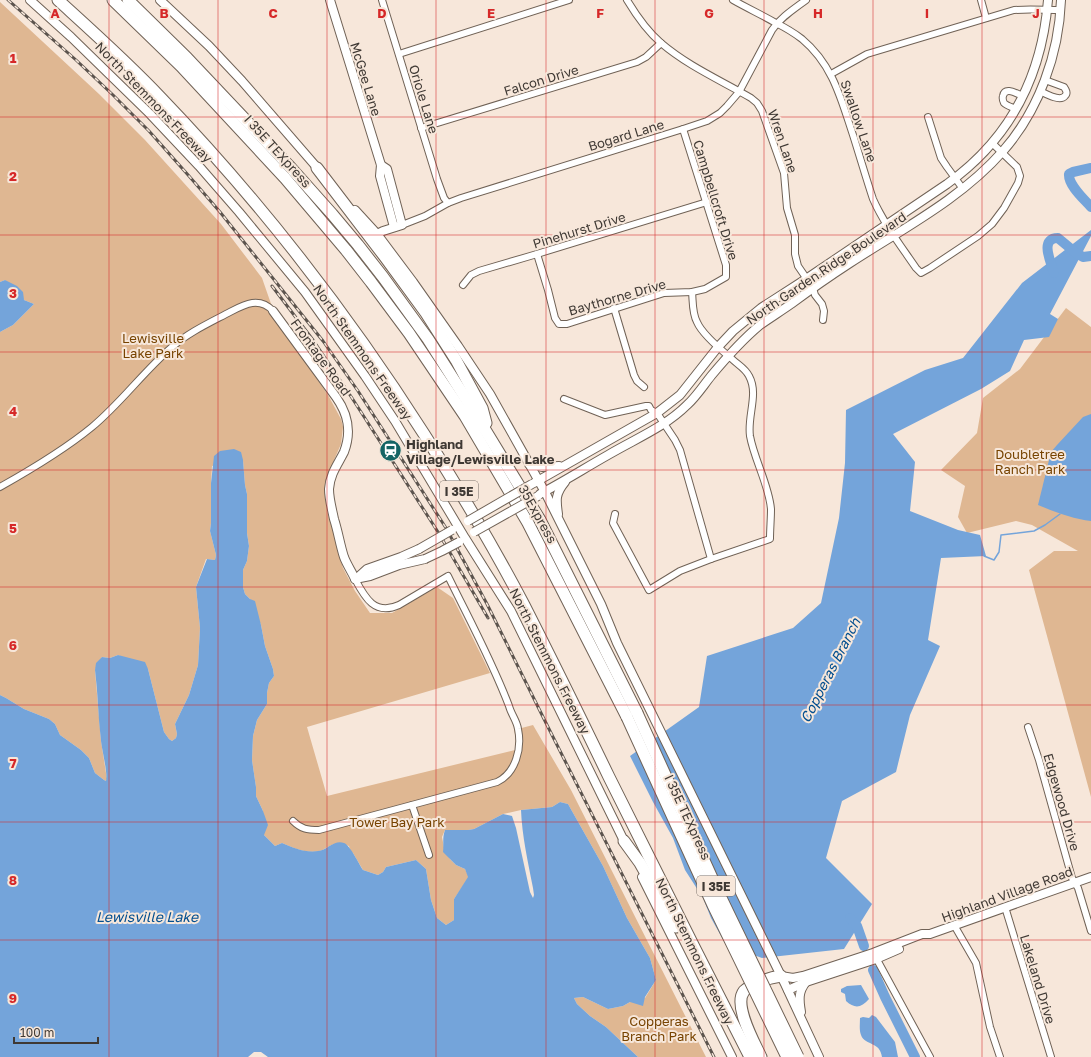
<svg xmlns="http://www.w3.org/2000/svg" width="1091" height="1057" font-family="'Golos Text',sans-serif">
<style>
.green{fill:#dfb792}
.water{fill:#74a4da}
.lines{fill:none;stroke-linecap:round;stroke-linejoin:round}
.stream{stroke:#74a4da;stroke-width:1.5}
.river{stroke:#74a4da;stroke-width:10}
.street-casing{stroke:#706256;stroke-width:8}
.secondary-casing{stroke:#706256;stroke-width:10}
.highway-casing{stroke:#706256;stroke-width:13}
.street{stroke:#fff;stroke-width:6}
.secondary{stroke:#fff;stroke-width:8}
.highway{stroke:#fff;stroke-width:11}
.rail-casing{stroke:#5c544e;stroke-width:3}
.rail{stroke:#f7e7da;stroke-width:1.5;stroke-dasharray:4.5;stroke-linecap:butt}
.secondary-bridge-casing{stroke:#706256;stroke-width:10;stroke-linecap:butt}
.highway-bridge-casing{stroke:#706256;stroke-width:13;stroke-linecap:butt}
.secondary-bridge{stroke:#fff;stroke-width:8}
.highway-bridge{stroke:#fff;stroke-width:11}
.grid{fill:none;stroke:#d62828;stroke-width:1;stroke-opacity:0.55}
.labels{text-anchor:middle;dominant-baseline:central;stroke-width:4;stroke-linejoin:round;paint-order:stroke}
.shield{fill:#f7e7da;stroke:#766d66;stroke-width:1}
.shield-label{font-size:12px;font-weight:bold;fill:#3f3934}
.street-label{font-size:13px;fill:#3f3934;stroke:#f7e7da}
.park-label{font-size:13px;fill:#774300;stroke:#f7e7da}
.poi-label{font-size:13px;font-weight:bold;fill:#3f3934;stroke:#f7e7da;text-anchor:start}
.water-label{font-size:14px;font-style:italic;fill:#024e8f;stroke:#f7e7da}
.grid-label{font-size:13px;text-anchor:middle;font-weight:bold;fill:#d62828;stroke:#f7e7da;stroke-width:4;stroke-linejoin:round;paint-order:stroke}
</style>
<rect width="100%" height="100%" fill="#f7e7da"/>
<g class="green">
<path d="M0 2 99 94 145 140 221 224 262 278 277 321 328 395 341 419 343 427 341 444 328 474 325 492 327 510 343 568 355 591 370 613H392L437 587 453 598 490 673 307 727 327 796 515 750 516 738 514 730 533 725 571 790 706 1057H638L606 1027 590 1016 577 1004 574 998 583 997 608 1009 623 1006 630 1002 645 998 656 980 650 958 627 918 603 866 568 804 560 802 552 807 521 810 503 814 474 829 468 830H445L442 837 444 847 450 859 456 865 465 869 469 877 454 899V920L446 925 437 918 431 900 426 869 416 860 386 867 383 872 378 875 363 870 353 853 350 851 349 846C340 844 336 842 328 847 325 848 322 851 319 851 307 854 293 848 282 843L275 846 264 835 263 811 256 796V787L252 760 253 736 257 720 267 704V693L269 683 274 676 273 669 265 646 261 625 250 599 245 594 243 587V570L247 561 249 546 247 533V494L245 485 243 460 212 466 211 483V523L210 531 216 555 215 560 206 559 196 587 200 628 198 665 189 695 175 724 177 734 176 738 172 741 169 739 164 732 148 669 118 655 110 658 102 657 95 670 101 741 106 773 107 779 106 781 104 780 95 773 89 758 81 750 60 735 55 724 49 719 24 709 6 698 0 695V332L13 325 34 304 24 300 5 280 0 282Z"/>
<polygon points="1066,308 1091,327 1091,797 1029,570 1054,551 1078,551 1032,525 1016,521 967,533 958,517 965,486 941,470 977,433 983,398 1020,369"/>
</g>
<g class="water">
<polygon points="1091,230 1091,236 1050,314 1058,319 1049,337 1024,340 1010,371 981,389 893,434 915,462 910,511 958,530 980,535 986,556 941,558 928,640 940,646 910,715 896,772 842,801 826,858 872,904 844,949 762,958 726,945 711,918 703,898 685,870 673,838 653,802 630,756 699,707 707,656 793,628 821,603 839,518 845,463 846,410 925,370 963,358 1022,283"/>
<polygon points="5,280 17,286 23,292 24,300 34,304 13,325 0,332 0,282"/>
<path d="M1091 414V521C1073 519 1055 512 1038 505L1051 452 1057 445 1083 417Z"/>
<path d="M234 449 241 452 243 460 245 485 247 494V533L249 546 247 561 243 570V587L245 594 250 599 255 601 261 625 265 646 273 669 274 676 269 683 267 693V704L257 720 253 736 252 760 256 787V796L263 811 268 825 264 835 275 846 282 843C293 848 306 853 318 851 327 850 335 839 344 843 350 845 359 864 363 870L378 875 383 872 386 867 416 860 426 869 431 900 437 918 446 925 454 920V899L468 877 465 869 456 865 443 852C444 844 442 838 445 830H468L474 829 503 814 512 816 516 828 530 892 533 898 534 895 533 888C528 862 522 836 521 810L552 807 560 802 568 804 603 866 627 918 650 958 656 980 645 997 643 1006 630 1002 623 1006 608 1009 583 997 574 998 577 1004 590 1016 606 1027 638 1057H268L261 1052H254L248 1057H0V695L6 698 24 709 49 719 55 724 60 735 81 750 89 758 95 773 104 780 106 781C108 774 102 750 101 741 98 717 98 694 95 670L96 663 102 657 110 658 118 655 145 662 148 669 164 732 169 739 172 741 176 738 177 734 175 724 189 695 198 665 200 628 196 587 207 559 215 560 216 555 210 531 211 523V483L214 456 220 451Z"/>
<path d="M861 985 869 999C861 1008 855 1009 846 1001L845 994 841 992V989L847 986Z"/>
<path d="M872 1015 876 1017 895 1042 898 1057H882C880 1041 865 1046 861 1035 859 1030 860 1023 860 1018L863 1017 869 1018Z"/>
</g>
<g class="lines">
<polyline class="stream" points="984,556 994,560 999,552 1001,535 1034,531 1045,525 1060,514"/>
<g class="river">
<path d="M1091 168 1073 172 1069 174C1068 185 1084 199 1091 207"/>
<path d="M1054 273C1051 262 1039 238 1058 238L1076 253 1083 257 1091 256"/>
<polyline points="850,918 857,926 864,946"/>
<polyline points="873,970 885,997 915,1057"/>
</g>
<defs>
<g id="street">
<polyline points="382,0 437,179 444,198 448,203"/>
<path d="M627 0C636 15 647 31 661 43 688 66 720 80 751 98L757 103 762 111 784 173 787 208 795 235V254L798 266 813 288 815 295 822 304 824 311 823 320"/>
<path d="M733 0C747 8 762 15 776 23 786 28 793 32 802 39 833 65 841 99 853 135 860 157 866 178 873 199 884 224 901 246 916 268L921 273 930 268 978 236 992 224 1004 208 1018 183 1020 176 1017 167 992 143"/>
<polyline points="981,0 986,18"/>
<polyline points="399,54 569,0"/>
<path d="M831 74 867 54 1014 10C1030 9 1045 10 1061 10"/>
<path d="M1040 91C1046 94 1060 102 1065 96 1068 93 1066 90 1064 87L1045 80"/>
<path d="M1016 109C1012 107 1007 106 1004 103 1003 101 1002 99 1003 96 1005 86 1017 94 1023 96"/>
<polyline points="928,117 941,158 947,167 963,189"/>
<polyline points="421,128 637,62 646,57 661,43"/>
<path d="M402 225 425 216 448 203 461 198 683 129 707 121 720 113 727 106 739 92 772 30C781 17 794 9 806 0"/>
<polyline points="537,254 548,290 555,318 559,324 567,324 664,293 692,292 705,289 726,277 726,265 683,129"/>
<polyline points="463,285 471,275 479,271 537,254 707,202"/>
<polyline points="614,308 634,375 637,381 644,387"/>
<polyline points="564,399 605,415 646,406 649,406 651,410 657,413 675,440 680,450 711,559"/>
<path d="M0 487C32 469 64 450 92 427 121 403 143 372 172 347 188 333 207 324 226 314 242 306 258 295 273 311"/>
<path d="M615 514 613 523 649 590 680 571 711 559 770 539C770 529 771 519 771 509 769 485 754 459 750 436 747 416 759 394 749 376 745 368 738 365 732 359 721 350 702 334 697 322 692 313 693 301 692 292"/>
<polyline points="1028,727 1039,760 1072,878 1078,888 1091,931"/>
<polyline points="412,805 429,855"/>
<path d="M293 821C301 829 307 830 319 830L497 782C516 773 522 748 518 729 517 721 511 714 509 706 492 661 469 619 448 576L399 605C375 616 365 598 355 579"/>
<polyline points="1005,907 1051,1057"/>
<polyline points="954,925 976,963 990,1027 1000,1057"/>
<polyline points="875,956 930,1057"/>
</g>
<g id="secondary">
<polyline points="30,0 71,37 150,114 199,166 239,212 305,292 365,376 395,421 465,538 511,611 570,731 626,845"/>
<polyline points="160,0 209,46 242,81 320,171"/>
<polyline points="330,0 381,165 380,176 394,227"/>
<polyline points="355,210 377,234 413,282 458,346 490,394 545,492 601,604 617,643 785,984 819,1057"/>
<polyline points="377,234 383,231 402,225 387,169 381,165"/>
<path d="M273 311 336 397C348 414 352 431 344 452 338 464 330 474 329 489 329 499 332 509 334 519 338 531 340 545 344 557 347 565 352 572 355 579"/>
<polyline points="529,464 542,467 559,466"/>
<path d="M534 483 657 413 680 395 718 347 733 331 761 308 806 279 947 184C1010 139 1042 76 1048 0"/>
<path d="M540 494C563 482 585 468 608 455 635 439 665 427 687 405 696 397 703 386 711 376 726 358 742 340 760 325 770 318 781 311 791 304 810 290 830 276 850 263 902 229 961 199 1003 151 1039 110 1059 54 1061 0"/>
<path d="M558 514C556 500 555 494 565 482"/>
<polyline points="355,579 370,576 399,565 425,559"/>
<polyline points="356,579 367,569 401,557 419,549"/>
<polyline points="642,877 732,1057"/>
<polyline points="781,976 793,978 803,976 873,953 922,934 930,934 1091,877"/>
<polyline points="788,990 806,982 876,959 899,949"/>
<path d="M801 1012C799 1000 798 992 806 982"/>
</g>
<g id="highway">
<path d="M58 0C92 31 128 63 160 97 259 200 347 313 424 434 459 489 493 546 524 605 553 662 581 719 609 777 637 832 664 888 692 943 711 981 731 1019 750 1057"/>
<polyline points="113,0 181,66 285,178 346,250 371,282 409,333 465,416 528,523 627,717"/>
<polyline points="128,0 187,58 291,168 332,214 358,245 383,277 428,339 473,410 540,520 637,713"/>
<polyline points="317,168 385,257 426,313 456,360 482,408 486,423"/>
<polyline points="624,841 640,863 676,927"/>
<path d="M761 1057C754 1042 733 1005 744 991 748 987 753 985 758 983 766 979 772 977 781 976"/>
</g>
</defs>
<use href="#street" class="street-casing"/>
<use href="#secondary" class="secondary-casing"/>
<use href="#highway" class="highway-casing"/>
<use href="#street" class="street"/>
<use href="#secondary" class="secondary"/>
<use href="#highway" class="highway"/>
<defs>
<g id="rail">
<polyline points="8,0 76,60 113,95 149,131 189,176 220,212 323,341 358,391 446,528 487,604 547,725 714,1057"/>
<polyline points="272,286 313,340 352,398 438,532 488,618"/>
</g>
</defs>
<use href="#rail" class="rail-casing"/>
<use href="#rail" class="rail"/>
<defs>
<g id="secondary-bridge">
<polyline points="468,521 532,484"/>
<polyline points="474,532 538,496"/>
<polyline points="419,549 452,530"/>
<polyline points="425,559 442,551 459,542"/>
</g>
<g id="highway-bridge">
<polyline points="637,713 722,900 798,1057"/>
<polyline points="627,717 713,905 787,1057"/>
</g>
</defs>
<use href="#secondary-bridge" class="secondary-bridge-casing"/>
<use href="#highway-bridge" class="highway-bridge-casing"/>
<use href="#secondary-bridge" class="secondary-bridge"/>
<use href="#highway-bridge" class="highway-bridge"/>
</g>
<path class="grid" d="M109 0V1057M218 0V1057M327 0V1057M436 0V1057M546 0V1057M655 0V1057M764 0V1057M873 0V1057M982 0V1057M0 117H1091M0 235H1091M0 352H1091M0 470H1091M0 587H1091M0 705H1091M0 822H1091M0 940H1091"/>
<defs>
<symbol id="station-disc" viewBox="-11 -11 22 22"><circle r="9.5" fill="#146464" stroke="#f7e7da"/><path d="M-3-6H3Q5-6 5-4V2Q5 4 3 4L4.5 6H3L1.5 4h-3L-3 6H-4.5L-3 4Q-5 4-5 2V-4Q-5-6-3-6ZM-3.5-4v3h7v-3ZM-3.5 1v1.5H-2V1ZM2 1v1.5H3.5V1Z" fill="#fff"/></symbol>
</defs>
<g fill-rule="evenodd">
<use href="#station-disc" x="378" y="438" width="25" height="25"/>
</g>
<g class="labels">
<g class="shield">
<rect x="440" y="481" width="38" height="20" rx="3"/>
<rect x="697" y="876" width="38" height="20" rx="3"/>
</g>
<g class="shield-label">
<text x="459" y="491">I 35E</text>
<text x="716" y="886">I 35E</text>
</g>
<g class="street-label">
<text transform="translate(366 79) rotate(73)">McGee Lane</text>
<text transform="translate(541 80) rotate(-17)">Falcon Drive</text>
<text transform="translate(424 99) rotate(73)">Oriole Lane</text>
<text transform="translate(154 102) rotate(46)">North Stemmons Freeway</text>
<text transform="translate(859 121) rotate(71)">Swallow Lane</text>
<text transform="translate(626 135) rotate(-17)">Bogard Lane</text>
<text transform="translate(783 141) rotate(71)">Wren Lane</text>
<text transform="translate(278 151) rotate(48)">I 35E TEXpress</text>
<text transform="translate(716 200) rotate(73)">Campbellcroft Drive</text>
<text transform="translate(579 230) rotate(-17)">Pinehurst Drive</text>
<text transform="translate(826 268) rotate(-34)">North Garden Ridge Boulevard</text>
<text transform="translate(617 297) rotate(-16)">Baythorne Drive</text>
<text transform="translate(363 352) rotate(55)">North Stemmons Freeway</text>
<text transform="translate(321 357) rotate(54)">Frontage Road</text>
<text transform="translate(538 514) rotate(61)">35Express</text>
<text transform="translate(550 661) rotate(63)">North Stemmons Freeway</text>
<text transform="translate(1062 802) rotate(74)">Edgewood Drive</text>
<text transform="translate(688 817) rotate(65)">I 35E TEXpress</text>
<text transform="translate(1007 894) rotate(-20)">Highland Village Road</text>
<text transform="translate(695 951) rotate(64)">North Stemmons Freeway</text>
<text transform="translate(1038 979) rotate(73)">Lakeland Drive</text>
</g>
<g class="park-label">
<text x="153" y="338">Lewisville<tspan x="153" dy="15">Lake Park</tspan></text>
<text x="1030" y="454">Doubletree<tspan x="1030" dy="15">Ranch Park</tspan></text>
<text x="397" y="822">Tower Bay Park</text>
<text x="659" y="1021">Copperas<tspan x="659" dy="15">Branch Park</tspan></text>
</g>
<g class="poi-label">
<text x="406" y="444">Highland<tspan x="406" dy="15">Village/Lewisville Lake</tspan></text>
</g>
<g class="water-label">
<text transform="translate(830 670) rotate(-63)">Copperas Branch</text>
<text x="147" y="916">Lewisville Lake</text>
</g>
</g>
<g class="grid-label">
<text x="55" y="18">A</text>
<text x="164" y="18">B</text>
<text x="273" y="18">C</text>
<text x="382" y="18">D</text>
<text x="491" y="18">E</text>
<text x="600" y="18">F</text>
<text x="709" y="18">G</text>
<text x="818" y="18">H</text>
<text x="927" y="18">I</text>
<text x="1036" y="18">J</text>
<text x="13" y="63">1</text>
<text x="13" y="181">2</text>
<text x="13" y="298">3</text>
<text x="13" y="416">4</text>
<text x="13" y="533">5</text>
<text x="13" y="650">6</text>
<text x="13" y="768">7</text>
<text x="13" y="885">8</text>
<text x="13" y="1003">9</text>
</g>
<path d="M14 1037v6h84v-6" fill="none" stroke="#3f3934" stroke-width="2"/>
<text x="20" y="1037" font-size="12" fill="#3f3934" stroke="#f7e7da" stroke-width="3" paint-order="stroke">100 m</text>
</svg>
